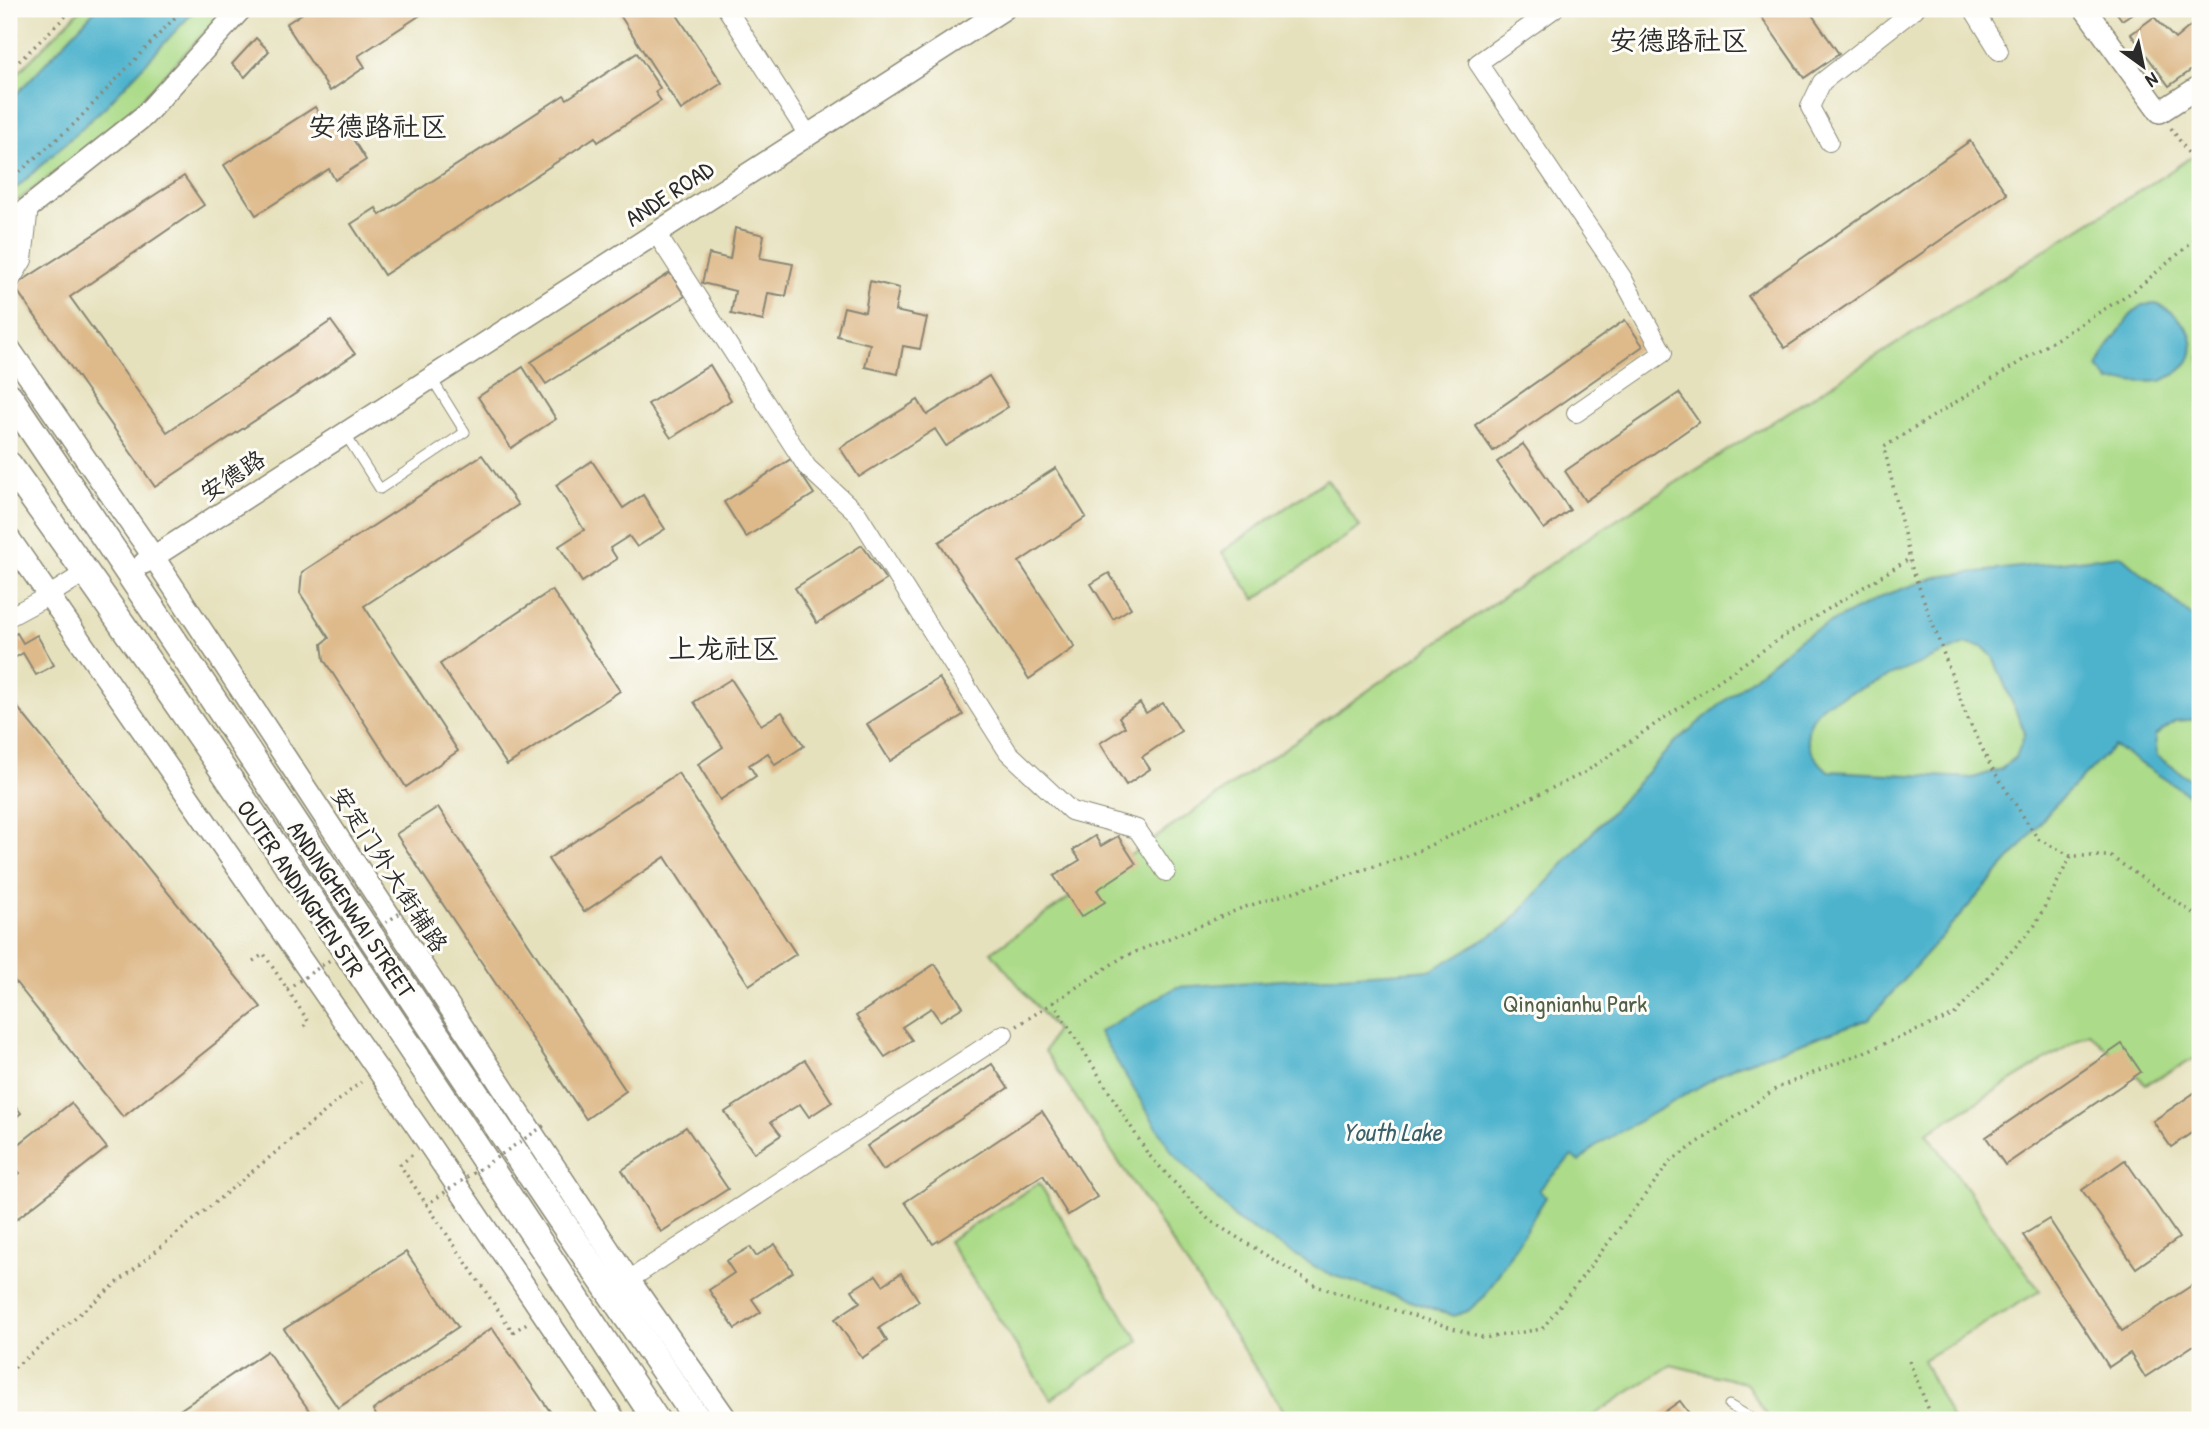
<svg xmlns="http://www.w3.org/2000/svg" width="2209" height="1429" font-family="'Patrick Hand','LXGW WenKai TC',sans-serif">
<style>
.green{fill:#acdb89;stroke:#6c835a;stroke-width:2}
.water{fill:#4eb3cd;stroke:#3c6f7c;stroke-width:2;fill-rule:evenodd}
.building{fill:#deba8b}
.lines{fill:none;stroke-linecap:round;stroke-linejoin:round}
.service-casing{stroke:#888674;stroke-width:11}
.minor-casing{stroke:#888674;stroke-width:20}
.tertiary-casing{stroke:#888674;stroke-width:24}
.primary-casing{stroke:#888674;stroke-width:29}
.path{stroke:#888674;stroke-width:3.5;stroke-dasharray:2 5;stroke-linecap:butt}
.service{stroke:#fff;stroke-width:9}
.minor{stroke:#fff;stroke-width:18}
.tertiary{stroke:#fff;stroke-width:21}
.primary{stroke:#fff;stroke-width:26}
.path-bridge{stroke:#888674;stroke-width:3.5;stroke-dasharray:2 5;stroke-linecap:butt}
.labels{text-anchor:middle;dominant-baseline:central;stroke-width:6;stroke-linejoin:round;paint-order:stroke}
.street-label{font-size:24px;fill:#2b2b2b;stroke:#fdfcf7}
.park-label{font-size:24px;fill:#526047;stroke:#fdfcf7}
.water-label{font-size:26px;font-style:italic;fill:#39616c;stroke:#fdfcf7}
.quarter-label{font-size:28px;fill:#2b2b2b;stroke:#fdfcf7}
</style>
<rect width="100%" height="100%" fill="#fdfcf7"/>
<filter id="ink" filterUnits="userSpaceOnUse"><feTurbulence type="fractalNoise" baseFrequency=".0143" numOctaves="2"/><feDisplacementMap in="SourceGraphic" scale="14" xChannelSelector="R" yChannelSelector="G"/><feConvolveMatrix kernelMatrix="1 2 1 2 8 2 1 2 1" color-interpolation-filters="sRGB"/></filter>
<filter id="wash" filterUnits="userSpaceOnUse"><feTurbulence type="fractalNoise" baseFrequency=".00686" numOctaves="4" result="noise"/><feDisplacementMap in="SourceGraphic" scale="28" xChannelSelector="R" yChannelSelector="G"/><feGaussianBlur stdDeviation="1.57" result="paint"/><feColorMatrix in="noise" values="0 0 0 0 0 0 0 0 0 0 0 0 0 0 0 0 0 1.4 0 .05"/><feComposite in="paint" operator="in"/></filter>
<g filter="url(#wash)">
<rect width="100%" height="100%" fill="#e6e1bd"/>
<g class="green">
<polygon points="81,9 227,9 133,108 52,175 9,207 9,82"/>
<polygon points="2200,151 2200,1056 2146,1084 2089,1033 1927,1133 2040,1291 1923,1360 1952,1420 1770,1420 1746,1383 1671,1365 1586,1420 1290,1420 1045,1051 1056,1030 991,952 1588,538 2163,176"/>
<polygon points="1327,479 1360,527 1255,599 1222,552"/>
<polygon points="1039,1183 1139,1341 1051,1399 948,1241"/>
</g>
<g class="water">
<polygon points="96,9 196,9 107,105 9,195 9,102"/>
<path d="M2156 304C2189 316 2209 354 2175 374 2170 376 2165 380 2160 381 2144 383 2127 380 2110 382L2098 368 2107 348 2130 316 2142 305Z"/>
<path d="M2120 555 2200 623V719L2175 721 2155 736 2157 756 2200 786V802L2114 746 2052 808 2024 843 1869 1019 1736 1066 1597 1145 1579 1162 1572 1156 1539 1189 1546 1197 1485 1296 1468 1311 1454 1316 1326 1273 1237 1220 1172 1152 1099 1032 1177 987 1432 970 1507 926 1674 743 1802 637 1885 595 1936 577ZM1965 644 1983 647 1993 657 2025 733 2016 757 2001 769 1973 778 1828 771C1803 748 1800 729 1824 704Z"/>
</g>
<g id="blocks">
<g class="building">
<polygon points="309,9 423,9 425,12 358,56 365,67 330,91 286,24"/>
<polygon points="616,9 673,9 722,83 681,110"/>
<polygon points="1756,9 1808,9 1839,54 1804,78"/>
<polygon points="2114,9 2139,9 2122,20"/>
<polygon points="2154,17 2175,39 2200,18 2200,64 2169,86 2131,34"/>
<polygon points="256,38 269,51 245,77 232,64"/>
<polygon points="637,53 660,88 655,92 661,101 598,142 595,137 384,275 351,224 376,208 380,215 564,95 567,99"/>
<polygon points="315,107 328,128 341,120 366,160 335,180 329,169 256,215 224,165"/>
<polygon points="1970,141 2007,194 1785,348 1748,296"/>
<polygon points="184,176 204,205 70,297 167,432 331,321 355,354 155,487 14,286"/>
<polygon points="735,228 764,235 760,258 793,264 786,296 768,293 763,321 731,314 735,291 702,283 709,254 730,259"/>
<polygon points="670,273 685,296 546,384 531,362"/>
<polygon points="870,281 899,288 895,311 927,318 920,349 903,346 898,374 865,367 870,344 837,336 844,307 865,312"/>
<polygon points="1625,320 1643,346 1493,451 1475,425"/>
<polygon points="710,365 731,400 671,438 648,404"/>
<polygon points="523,367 556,419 511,448 478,397"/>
<polygon points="989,376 1008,407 946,446 935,429 859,477 840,448 918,400 927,415"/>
<polygon points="1679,393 1699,422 1585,501 1565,471"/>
<polygon points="1523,444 1570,510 1544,529 1497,462"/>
<polygon points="482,455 518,505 364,606 458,751 406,787 324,660 322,644 329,638 300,593 302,572"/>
<polygon points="791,459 814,494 746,537 724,502"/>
<polygon points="592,461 623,508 643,495 665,529 637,547 629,536 610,548 617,559 582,582 559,546 584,530 556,485"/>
<polygon points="1056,468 1086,517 1019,562 1075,647 1029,679 939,542"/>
<polygon points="862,545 886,580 817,623 795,588"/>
<polygon points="1109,573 1131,608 1113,619 1091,584"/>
<polygon points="552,590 620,691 507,765 440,664"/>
<polygon points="17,633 23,643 37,635 54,665 36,675 23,653 9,661 9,638"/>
<polygon points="939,678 963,715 890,761 867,724"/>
<polygon points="731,679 761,725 782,712 804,746 775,765 768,753 749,765 756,776 720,800 698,764 723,747 694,702"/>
<polygon points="14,703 261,1007 123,1117 9,974 9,706"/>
<polygon points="1140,703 1146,713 1163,703 1181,731 1142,757 1150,769 1126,785 1100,743 1125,727 1119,717"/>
<polygon points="678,773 796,954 749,985 665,857 584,912 548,859"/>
<polygon points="438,807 626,1091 586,1119 396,834"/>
<polygon points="1095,836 1101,846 1118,836 1136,864 1097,890 1105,902 1081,917 1054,876 1080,860 1073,850"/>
<polygon points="935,964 963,1007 940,1021 931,1008 902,1027 912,1040 885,1057 856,1016"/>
<polygon points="2122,1044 2141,1072 2005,1165 1986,1137"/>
<polygon points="805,1060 832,1102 809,1117 800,1104 771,1122 781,1135 754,1153 725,1112"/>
<polygon points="992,1064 1008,1088 883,1170 867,1146"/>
<polygon points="2200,1089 2200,1127 2171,1147 2153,1121"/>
<polygon points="9,1098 21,1113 9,1123"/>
<polygon points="71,1103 107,1148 9,1225 9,1182 20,1173 9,1159 9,1152"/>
<polygon points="1042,1111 1097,1197 1068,1215 1043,1175 933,1244 905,1202"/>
<polygon points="686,1127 728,1189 661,1232 622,1170"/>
<polygon points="2125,1160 2179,1238 2136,1268 2082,1190"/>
<polygon points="2049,1219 2122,1331 2200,1280 2200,1341 2145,1377 2130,1353 2109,1367 2023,1235"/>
<polygon points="775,1244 793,1272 752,1299 761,1312 735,1329 709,1290 734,1273 726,1261 750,1247 756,1256"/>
<polygon points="406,1252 458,1327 338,1408 284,1329"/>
<polygon points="901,1273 919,1301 879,1328 887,1341 862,1358 835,1319 860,1302 852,1290 876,1275 883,1285"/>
<polygon points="492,1328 556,1420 379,1420 373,1410"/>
<polygon points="267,1351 316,1420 165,1420"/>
<polygon points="1680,1401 1694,1420 1653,1420"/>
</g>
</g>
</g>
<g filter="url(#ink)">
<use href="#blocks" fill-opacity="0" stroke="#888674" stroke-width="2"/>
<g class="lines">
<defs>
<g id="service">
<polyline points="345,434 380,489 465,432 432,379"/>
<polyline points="1729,1405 1755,1420"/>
</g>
<g id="minor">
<polyline points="727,9 808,135"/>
<polyline points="1554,9 1478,63 1622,277 1663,353 1576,413"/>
<polyline points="1973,9 1999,51"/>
<polyline points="1829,142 1810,107 1822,82 1915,9"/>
<polyline points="656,233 807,467 857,513 1008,752 1071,811 1137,829 1166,872"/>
<polyline points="9,283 23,260 29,207"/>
<polyline points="9,617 48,596 86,572"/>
<polyline points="618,1287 1004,1034"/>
</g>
<g id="tertiary">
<polyline points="2085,9 2160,112 2200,86"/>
<polyline points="9,223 144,116 241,9"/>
<polyline points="9,348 153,556 629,1280 727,1420"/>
<polyline points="9,538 418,1128 615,1420"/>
<polyline points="144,563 1004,9"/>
</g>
<g id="primary">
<path d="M9 396C241 736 463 1082 698 1420"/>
<path d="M9 465C234 777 445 1099 656 1420"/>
</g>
</defs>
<use href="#service" class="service-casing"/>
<use href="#minor" class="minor-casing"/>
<use href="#tertiary" class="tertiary-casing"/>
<use href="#primary" class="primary-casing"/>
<g class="path">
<polyline points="9,71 73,9"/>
<polyline points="2171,128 2200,170"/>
<polyline points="9,181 74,124 183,9"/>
<polyline points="2200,236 2135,290 1884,447 1912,568 1967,717 1990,765 2038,839 2071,856 2110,856 2200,918"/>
<polyline points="253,961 264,954 308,1021 303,1028"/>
<polyline points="1053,1002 1148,1154 1209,1220 1316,1286 1485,1338 1542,1329 1671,1161 1777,1088 1954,1015 2035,925 2071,856"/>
<polyline points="1017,1026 1123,957 1242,908 1407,856 1584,773 1778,640 1909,559"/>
<polyline points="412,1155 400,1165 513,1332 527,1323"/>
<polyline points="1909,1361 1933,1420"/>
<polyline points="9,1372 361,1082"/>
</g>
<use href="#service" class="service"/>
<use href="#minor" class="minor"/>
<use href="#tertiary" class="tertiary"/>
<use href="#primary" class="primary"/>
<g class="path-bridge">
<polyline points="287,989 403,911"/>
<polyline points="426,1205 545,1125"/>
</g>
</g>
</g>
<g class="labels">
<g class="street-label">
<text transform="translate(669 193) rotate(-33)">ANDE ROAD</text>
<text transform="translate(232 475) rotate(-33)">安德路</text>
<text transform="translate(390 869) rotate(57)">安定门外大街辅路</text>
<text transform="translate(301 888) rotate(56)">OUTER ANDINGMEN STR</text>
<text transform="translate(352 909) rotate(56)">ANDINGMENWAI STREET</text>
</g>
<g class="park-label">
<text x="1575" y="1003">Qingnianhu Park</text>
</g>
<g class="water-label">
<text x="1392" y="1131">Youth Lake</text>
</g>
<g class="quarter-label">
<text x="1679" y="40">安德路社区</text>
<text x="378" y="126">安德路社区</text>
<text x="724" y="648">上龙社区</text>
</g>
</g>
<rect width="2209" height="1429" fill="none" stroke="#fdfcf7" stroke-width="35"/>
<g transform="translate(2143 66) rotate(147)" stroke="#fdfcf7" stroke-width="5" paint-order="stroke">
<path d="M0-5L12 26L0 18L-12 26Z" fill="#2b2b2b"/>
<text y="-10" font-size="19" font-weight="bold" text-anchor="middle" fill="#2b2b2b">N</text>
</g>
</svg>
